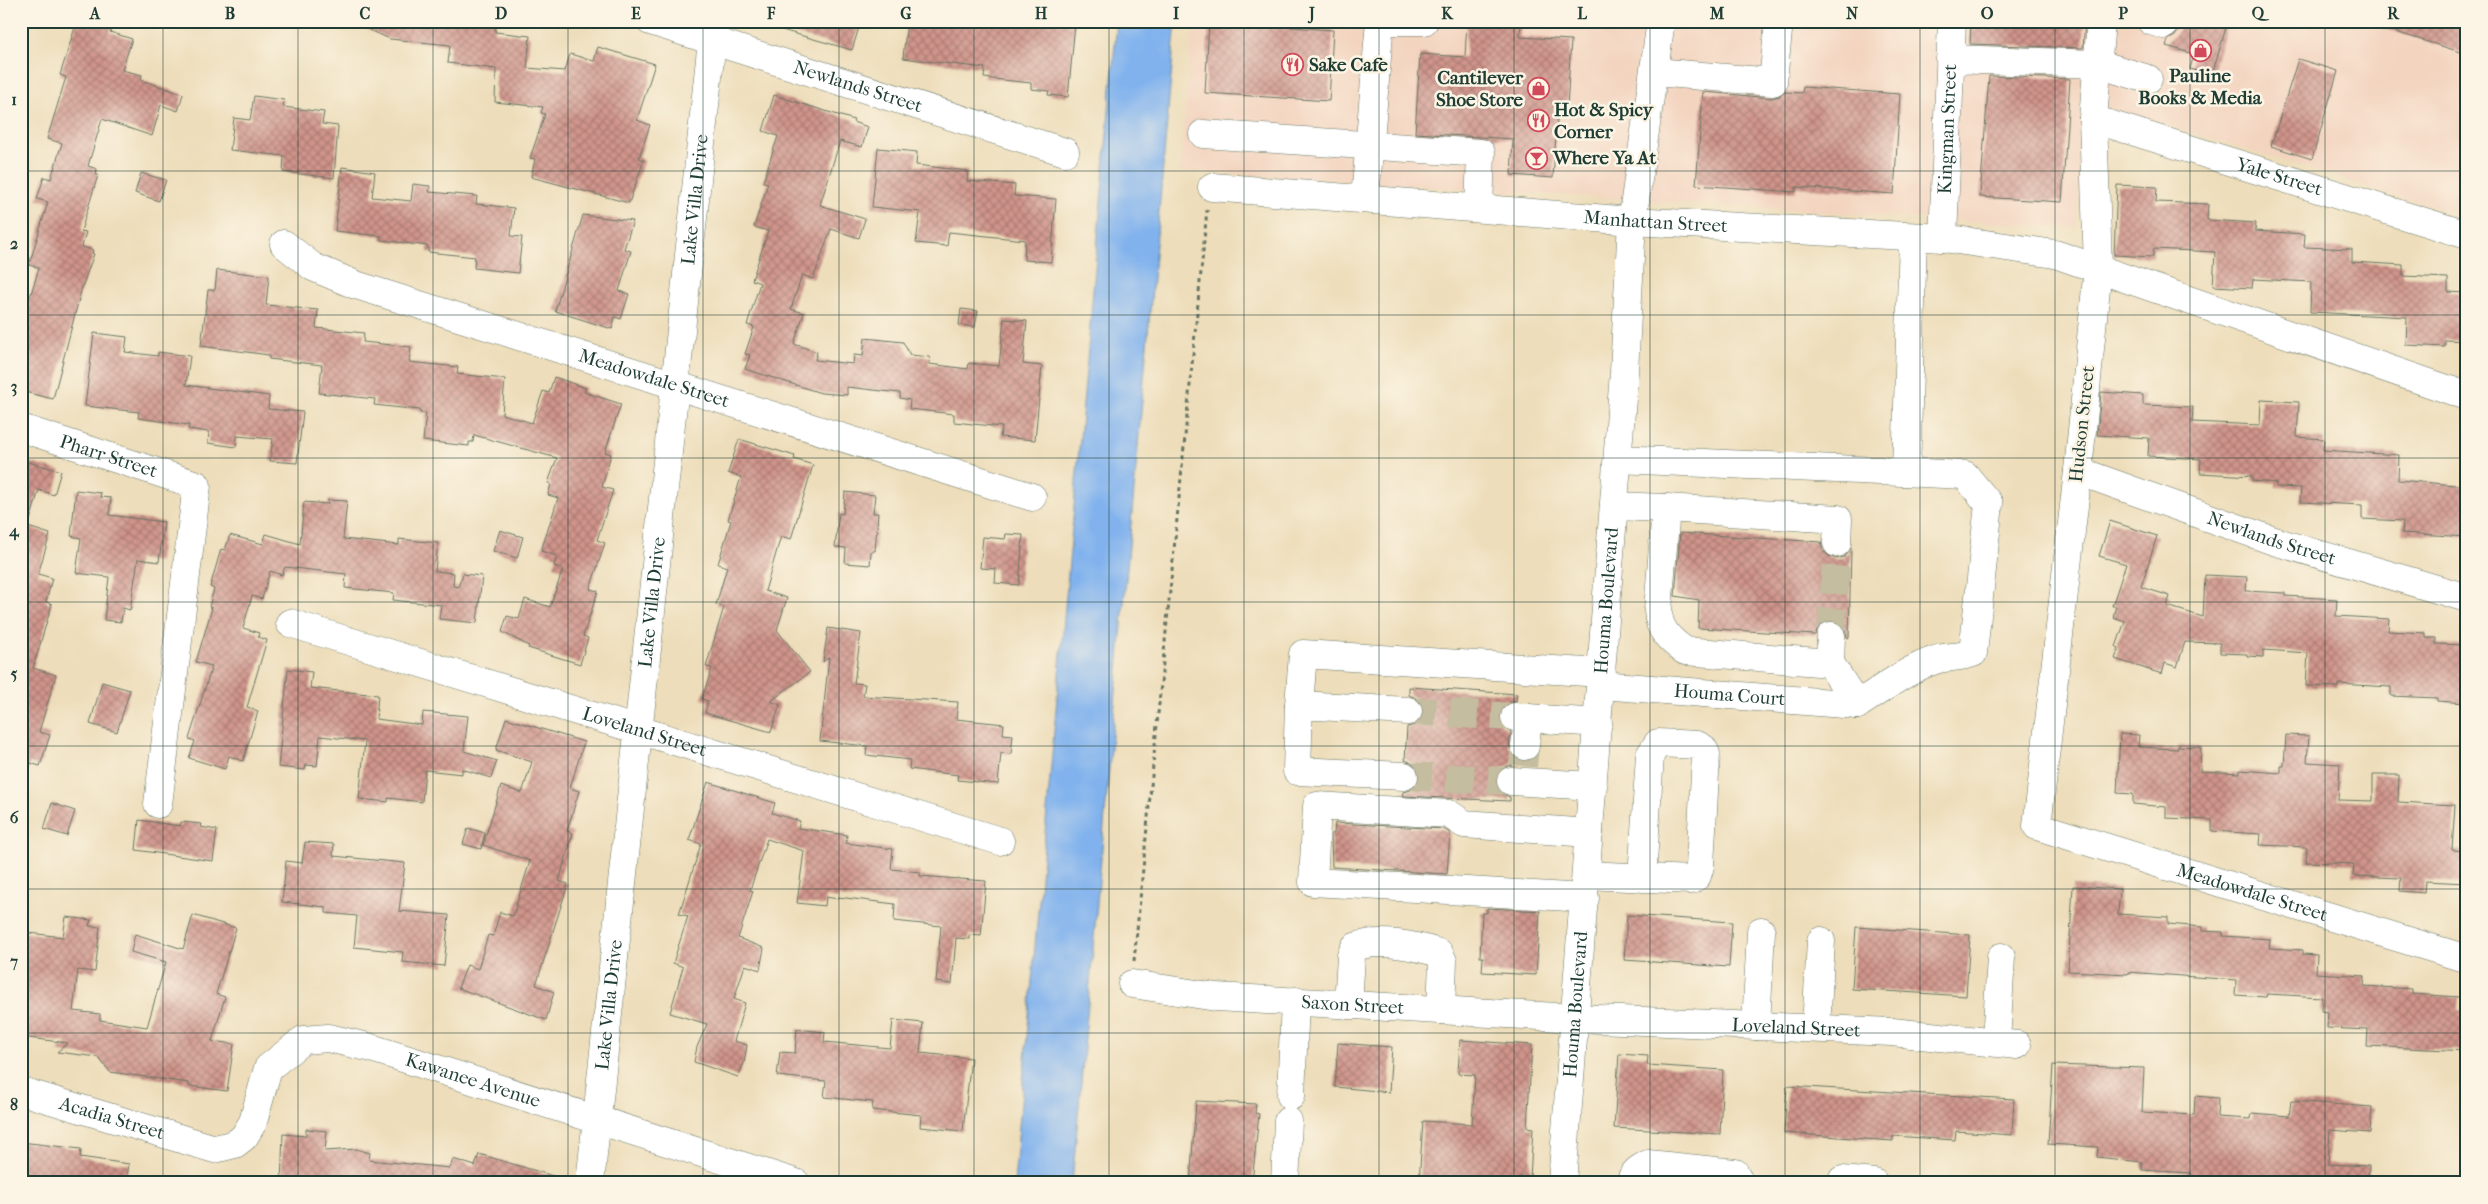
<svg xmlns="http://www.w3.org/2000/svg" width="2488" height="1204" font-family="'IM FELL French Canon',serif">
<style>
.built{fill:#f3d4bf}
.water{fill:#81b2ed;stroke:#507890}
.building{fill:url(#building-cross-hatch)}
.lines{fill:none;stroke-linecap:round;stroke-linejoin:round}
.minor-tunnel{stroke:#c4bd9f;stroke-width:28;stroke-dasharray:28 14;stroke-linecap:butt}
.minor-casing{stroke:#677563;stroke-width:29}
.path{stroke:#677563;stroke-width:3;stroke-dasharray:4 4;stroke-linecap:butt}
.minor{stroke:#fff;stroke-width:28}
.grid{fill:none;stroke:#1f3d34;stroke-width:1;stroke-opacity:0.55}
.labels{text-anchor:middle;dominant-baseline:central;stroke-width:5;stroke-linejoin:round;paint-order:stroke}
.poi-label{font-size:19px;font-weight:bold;fill:#1f3d34;stroke:#fcf5e5;text-anchor:start}
.street-label{font-size:19px;fill:#1f3d34;stroke:#fcf5e5}
.neatline{fill:none;stroke:#1f3d34;stroke-width:2}
.grid-label{font-size:16px;text-anchor:middle;font-weight:bold;fill:#1f3d34}
</style>
<defs>
<pattern id="building-cross-hatch" width="8" height="8" patternUnits="userSpaceOnUse" patternTransform="scale(1.25)"><rect width="8" height="8" fill="#d0948b"/><path d="M0 0l8 8M0 8l8-8" fill="none" stroke="#a87a72"/></pattern>
</defs>
<rect width="100%" height="100%" fill="#fcf5e5"/>
<filter id="ink" filterUnits="userSpaceOnUse"><feTurbulence type="fractalNoise" baseFrequency=".02" numOctaves="2"/><feDisplacementMap in="SourceGraphic" scale="10" xChannelSelector="R" yChannelSelector="G"/><feConvolveMatrix kernelMatrix="1 2 1 2 8 2 1 2 1" color-interpolation-filters="sRGB"/></filter>
<filter id="wash" filterUnits="userSpaceOnUse"><feTurbulence type="fractalNoise" baseFrequency=".0096" numOctaves="4" result="noise"/><feDisplacementMap in="SourceGraphic" scale="20" xChannelSelector="R" yChannelSelector="G"/><feGaussianBlur stdDeviation="1.12" result="paint"/><feColorMatrix in="noise" values="0 0 0 0 0 0 0 0 0 0 0 0 0 0 0 0 0 1.4 0 .05"/><feComposite in="paint" operator="in"/></filter>
<g filter="url(#wash)">
<rect width="100%" height="100%" fill="#edddba"/>
<polygon class="built" points="1193,21 2467,21 2467,217 2095,103 2075,228 1180,171"/>
<polygon class="water" points="1117,21 1176,21 1072,1183 1014,1183"/>
<g id="blocks">
<g class="building">
<polygon points="77,21 114,21 110,32 132,39 122,70 142,75 141,80 183,94 178,111 161,105 152,136 102,119 88,166 97,169 96,175 98,175 81,231 86,232 82,247 93,250 92,253 94,254 82,287 53,399 21,391 21,326 39,268 29,265 48,202 37,199 44,177 51,179 62,143 47,139 66,77 60,75"/>
<polygon points="349,21 496,21 495,32 530,36 527,68 565,71 570,54 594,61 598,47 655,64 637,120 650,125 639,158 644,160 629,203 531,177 535,159 530,158 545,114 541,113 543,107 495,102 496,69 448,63 450,45 390,39"/>
<polygon points="769,21 861,21 852,50 768,26"/>
<polygon points="907,21 1046,21 1075,24 1068,97 1048,95 1049,91 1031,89 1031,83 984,78 985,68 903,58"/>
<polygon points="1209,21 1292,21 1291,27 1333,30 1329,101 1205,93"/>
<polygon points="1467,21 1521,21 1520,37 1571,40 1567,108 1558,107 1553,178 1511,175 1513,139 1415,133 1420,54 1465,57"/>
<polygon points="1971,21 2085,21 2083,48 1970,44"/>
<polygon points="2179,21 2228,21 2212,75 2190,69 2194,54 2166,46 2168,40 2175,36 2179,30"/>
<polygon points="2374,21 2467,21 2467,54 2373,25"/>
<polygon points="2298,59 2338,71 2312,159 2271,146"/>
<polygon points="1989,76 2070,79 2062,202 1980,197"/>
<polygon points="1803,87 1900,94 1894,194 1796,187 1796,192 1696,185 1703,92 1772,98 1779,96 1785,92 1802,93"/>
<polygon points="774,95 854,120 853,122 868,127 862,147 840,141 820,205 865,219 859,238 831,229 813,279 802,275 791,309 804,313 794,344 817,352 815,360 853,364 854,355 863,356 865,338 903,342 910,355 930,357 929,364 968,369 969,363 999,366 1004,319 1027,321 1023,364 1042,366 1035,440 1000,437 1002,427 954,422 954,414 909,409 910,400 900,398 900,393 847,387 847,395 821,393 745,369 750,355 745,354 754,327 747,325 760,283 752,280 768,231 754,227 768,183 763,182 778,136 763,131"/>
<polygon points="254,96 284,100 283,107 324,112 322,124 338,126 334,178 283,172 284,156 230,150 234,118 250,120"/>
<polygon points="878,148 917,152 916,165 968,171 967,181 1015,185 1014,196 1056,199 1051,262 1024,260 1025,240 949,232 947,246 916,243 920,212 872,207"/>
<polygon points="342,167 375,172 372,197 411,201 413,184 430,186 429,192 477,196 476,204 514,208 511,236 522,237 518,273 474,268 475,257 428,252 428,246 381,240 381,236 335,231"/>
<polygon points="141,173 166,180 159,201 135,193"/>
<polygon points="2117,185 2157,187 2156,202 2208,204 2207,220 2256,223 2255,231 2305,234 2304,247 2352,249 2352,262 2403,265 2403,276 2448,278 2448,292 2467,293 2467,341 2445,340 2445,347 2406,345 2407,317 2310,312 2311,282 2253,279 2252,288 2213,286 2215,252 2153,249 2153,257 2114,255"/>
<polygon points="583,215 633,221 624,249 631,251 619,291 629,294 621,319 615,317 612,329 555,311"/>
<polygon points="217,270 269,276 266,305 318,310 316,328 364,333 363,342 411,347 409,362 458,367 457,374 505,379 502,414 532,423 543,391 549,393 554,377 586,388 584,392 621,404 605,452 611,454 602,487 613,490 597,540 605,543 590,589 598,591 583,636 588,638 580,664 528,648 529,646 502,632 507,616 519,619 525,599 550,607 563,569 554,566 557,556 541,551 558,498 548,495 551,484 548,483 557,458 474,435 473,442 469,442 469,446 423,441 426,413 420,413 420,410 374,405 375,399 319,393 322,365 269,359 269,355 201,346 208,290 215,290"/>
<polygon points="961,309 978,311 975,327 959,325"/>
<polygon points="94,333 127,337 125,352 158,356 158,352 190,356 186,385 269,396 268,409 303,412 297,463 270,461 273,439 237,436 236,447 208,443 209,432 188,429 189,425 138,418 139,412 85,406"/>
<polygon points="2101,392 2143,395 2143,405 2193,407 2192,422 2260,425 2261,400 2299,402 2297,437 2324,439 2323,450 2399,455 2398,480 2467,486 2467,537 2402,533 2403,521 2362,519 2362,505 2300,502 2301,488 2276,487 2276,483 2252,481 2252,476 2200,473 2201,459 2148,456 2149,438 2097,435"/>
<polygon points="739,439 795,456 794,459 813,465 791,539 781,536 765,591 787,598 777,630 810,672 771,701 780,705 771,732 705,713 708,701 702,699 712,668 706,667 724,607 716,605 727,567 718,564 731,521 728,520 741,477 728,473"/>
<polygon points="21,460 61,471 54,495 39,490 28,527 50,534 38,574 52,578 46,602 52,604 33,668 56,675 39,732 50,735 40,766 30,763 26,776 21,776"/>
<polygon points="76,490 101,493 100,497 111,498 109,515 164,522 159,562 138,559 130,610 123,608 121,622 104,620 109,577 76,573 81,538 71,536"/>
<polygon points="845,492 875,495 873,513 878,513 875,551 871,551 870,565 845,563 846,548 835,547 839,513 843,514"/>
<polygon points="328,500 347,501 343,539 399,545 399,539 438,543 435,571 454,573 453,586 458,587 463,574 482,576 477,623 439,619 441,605 393,600 394,593 345,588 346,574 285,567 282,575 270,571 262,599 252,596 243,628 259,633 258,637 267,640 247,707 258,711 243,761 229,756 225,769 189,758 195,741 189,739 212,666 196,662 212,608 209,607 214,589 210,587 221,549 225,550 230,535 263,544 266,534 300,544 304,502 328,504"/>
<polygon points="2110,521 2157,536 2141,587 2170,596 2167,606 2203,617 2205,575 2247,577 2246,591 2285,593 2285,596 2337,599 2336,616 2389,619 2388,631 2426,633 2426,638 2436,638 2436,644 2467,645 2467,703 2437,701 2437,698 2391,696 2391,687 2338,684 2338,687 2306,686 2308,653 2264,650 2263,657 2247,656 2247,654 2220,653 2220,643 2185,642 2177,667 2165,663 2162,674 2115,659 2119,648 2116,647 2125,621 2113,617 2116,606 2112,606 2126,564 2099,556"/>
<polygon points="500,530 523,537 517,558 493,551"/>
<polygon points="1680,533 1821,542 1823,551 1829,556 1836,559 1845,557 1851,548 1849,638 1847,637 1845,629 1840,623 1832,620 1823,622 1818,628 1815,635 1698,628 1699,600 1675,596"/>
<polygon points="1006,534 1023,535 1019,585 995,583 996,569 980,568 983,537 1005,539"/>
<polygon points="828,628 861,633 854,683 865,684 863,696 958,702 956,719 1004,724 1003,734 1013,735 1011,754 1001,753 998,784 957,780 958,775 909,769 910,760 866,755 867,746 820,741 829,657 823,662"/>
<polygon points="288,669 312,672 310,688 378,695 376,719 422,725 423,712 468,716 464,751 497,761 491,778 462,769 462,774 425,770 422,802 388,798 388,802 359,799 365,741 320,736 317,766 306,765 305,770 278,767"/>
<polygon points="102,682 130,690 117,732 90,724"/>
<polygon points="1409,687 1517,694 1516,701 1509,703 1502,708 1499,716 1501,724 1511,732 1509,745 1513,755 1512,765 1504,767 1498,772 1495,781 1497,788 1502,794 1510,797 1510,801 1402,796 1403,792 1411,790 1417,785 1420,777 1418,768 1412,763 1405,760 1407,727 1415,725 1421,720 1424,712 1422,704 1416,698 1409,695"/>
<polygon points="506,718 584,742 570,788 579,791 567,831 573,833 559,881 568,884 536,985 554,992 546,1020 458,988 467,965 478,969 488,935 493,936 500,912 513,916 530,861 483,845 501,786 522,793 532,762 496,750"/>
<polygon points="2120,734 2139,735 2138,747 2178,749 2178,746 2198,747 2201,748 2200,771 2240,773 2240,770 2281,773 2281,766 2284,766 2286,735 2309,736 2307,762 2340,764 2338,800 2373,801 2373,775 2399,775 2398,802 2455,805 2452,850 2467,851 2467,883 2425,881 2424,893 2400,891 2401,878 2353,876 2354,864 2306,862 2307,847 2260,845 2261,834 2212,831 2212,820 2166,818 2166,807 2133,804 2133,794 2117,793"/>
<polygon points="708,782 775,803 772,813 800,821 798,828 847,835 846,843 893,849 891,869 920,872 920,876 986,881 981,936 969,935 969,939 956,938 952,984 936,982 941,926 894,921 895,904 838,897 838,899 826,897 825,906 797,903 804,851 767,839 750,890 753,891 738,938 764,948 760,970 745,965 734,999 745,1003 734,1041 747,1045 744,1063 738,1077 694,1062 697,1047 707,1024 670,1013 683,967 673,963 688,916 679,914 701,844 689,840"/>
<polygon points="52,803 75,811 67,836 44,829"/>
<polygon points="139,820 180,826 181,822 202,824 201,827 217,830 213,861 136,850"/>
<polygon points="1335,823 1444,829 1450,833 1447,874 1332,867 1331,834 1334,834"/>
<polygon points="468,828 485,833 481,849 463,844"/>
<polygon points="305,842 334,844 333,856 405,863 399,911 449,915 444,966 402,962 403,952 354,947 357,916 326,913 326,907 282,902 286,861 302,863"/>
<polygon points="2073,886 2120,889 2118,914 2168,917 2168,924 2202,927 2202,931 2223,932 2223,936 2270,939 2269,948 2303,950 2303,954 2317,955 2316,973 2365,976 2364,986 2412,989 2412,994 2459,997 2458,1010 2467,1010 2467,1051 2367,1046 2368,1030 2327,1028 2328,1012 2321,1011 2322,997 2267,994 2266,997 2235,995 2236,980 2128,972 2128,974 2068,971"/>
<polygon points="1487,908 1540,911 1536,975 1482,972 1483,957 1480,957 1482,913 1487,913"/>
<polygon points="193,915 236,928 216,994 225,997 212,1041 234,1044 227,1091 189,1086 189,1083 110,1072 98,1057 57,1052 68,1043 21,1037 21,932 63,937 66,917 91,920 89,926 100,927 95,972 78,970 73,1011 100,1014 100,1020 147,1027 166,962 131,952 135,934 183,949"/>
<polygon points="1627,915 1732,922 1729,967 1624,960"/>
<polygon points="1856,927 1970,935 1966,996 1852,989"/>
<polygon points="893,1020 923,1023 920,1053 971,1058 963,1131 920,1127 921,1115 872,1110 873,1102 824,1097 826,1081 777,1076 780,1052 795,1053 797,1029 825,1032 824,1042 890,1048"/>
<polygon points="1460,1040 1532,1045 1527,1127 1533,1128 1530,1178 1520,1177 1517,1183 1419,1183 1423,1121 1472,1124 1475,1075 1458,1074"/>
<polygon points="1338,1043 1392,1047 1389,1092 1335,1087"/>
<polygon points="1619,1054 1648,1056 1647,1065 1723,1070 1720,1134 1614,1128"/>
<polygon points="2053,1065 2144,1068 2142,1112 2194,1115 2195,1096 2218,1098 2217,1117 2251,1119 2252,1113 2289,1116 2291,1101 2372,1107 2370,1133 2330,1130 2328,1164 2369,1166 2368,1183 2190,1183 2191,1173 2142,1170 2142,1162 2097,1157 2098,1147 2048,1144"/>
<polygon points="1787,1086 2014,1099 2012,1135 1956,1131 1955,1140 1893,1136 1893,1141 1784,1133"/>
<polygon points="1196,1101 1256,1104 1255,1113 1259,1114 1252,1183 1190,1183"/>
<polygon points="306,1129 327,1131 325,1151 356,1149 370,1153 369,1160 450,1168 453,1159 475,1166 479,1154 560,1178 560,1183 281,1183 283,1134 306,1136"/>
<polygon points="21,1142 81,1149 80,1157 129,1164 126,1183 21,1183"/>
</g>
</g>
</g>
<g filter="url(#ink)">
<use href="#blocks" fill-opacity="0" stroke="#677563" stroke-width="1"/>
<g class="lines">
<g class="minor-tunnel">
<polyline points="1831,636 1837,543"/>
<polyline points="1408,711 1515,717"/>
<polyline points="1523,766 1525,746"/>
<polyline points="1404,776 1511,781"/>
</g>
<defs>
<g id="minor">
<path id="s1" d="M650 21 1065 152"/>
<polyline points="1393,21 1424,21"/>
<path id="s2" d="M2101 21 2093 119 2098 267 2078 471 2037 826 2467 959"/>
<polyline points="2151,21 2164,25"/>
<polyline points="1950,59 2098,64 2148,79"/>
<polyline points="1655,72 1773,82 1779,21"/>
<path id="s3" d="M2093 119 2467 235"/>
<polyline points="1203,134 1481,153 1479,208"/>
<path id="s4" d="M1212 187 1632 221 1943 238 2055 254 2467 396"/>
<polyline points="1365,199 1380,21"/>
<path id="s5" d="M1943 238 1952 21"/>
<path id="s6" d="M284 244 313 267 356 285 1032 497"/>
<path id="s7" d="M21 428 197 485 158 804"/>
<path d="M1618 459 1965 475 1989 504 1973 653C1960 658 1946 656 1935 660 1908 669 1882 689 1857 705"/>
<path id="s8" d="M2078 471 2274 541 2467 598"/>
<polyline points="1906,472 1913,237"/>
<path d="M1614 506 1666 508 1658 611C1659 631 1670 640 1685 651L1830 663 1857 705"/>
<polyline points="1666,508 1838,519 1837,543"/>
<path id="s9" d="M290 623 1000 841"/>
<polyline points="1830,663 1831,636"/>
<path id="s10" d="M1601 685 1857 705"/>
<polyline points="1299,705 1303,654 1602,673"/>
<polyline points="1515,717 1598,723"/>
<polyline points="1525,746 1528,718"/>
<polyline points="1404,776 1297,771 1299,705 1408,711"/>
<polyline points="1511,781 1593,786"/>
<polyline points="1586,875 1691,880 1697,876 1700,866 1706,754 1703,748 1697,745 1658,743 1650,755 1642,878"/>
<polyline points="1585,898 1313,882 1317,806 1449,814 1464,824 1589,833"/>
<path id="s11" d="M1132 984 1216 997 1575 1018 1892 1032 2017 1045"/>
<path d="M1348 1005 1351 956 1355 947C1378 938 1416 946 1439 953L1443 961 1441 1010"/>
<polyline points="1756,1026 1761,931"/>
<polyline points="1816,1028 1821,941"/>
<polyline points="1996,1042 2001,957"/>
<path id="s12" d="M21 1091 215 1149 235 1144 244 1137 253 1122 268 1068 303 1040 328 1038 368 1047 796 1183"/>
<polyline points="1291,1096 1295,1001"/>
<polyline points="1842,1180 1874,1183"/>
<path id="s13" d="M590 1183 714 21"/>
<polyline points="1285,1183 1288,1121"/>
<path id="s14" d="M1562 1183 1624 372 1632 221 1661 21"/>
<path d="M1631 1183C1631 1173 1640 1168 1648 1164L1735 1173 1740 1183"/>
</g>
</defs>
<use href="#minor" class="minor-casing"/>
<polyline class="path" points="1134,961 1207,210"/>
<use href="#minor" class="minor"/>
</g>
</g>
<path class="grid" d="M163 21V1183M298 21V1183M433 21V1183M568 21V1183M703 21V1183M839 21V1183M974 21V1183M1109 21V1183M1244 21V1183M1379 21V1183M1514 21V1183M1650 21V1183M1785 21V1183M1920 21V1183M2055 21V1183M2190 21V1183M2325 21V1183M21 171H2467M21 315H2467M21 458H2467M21 602H2467M21 746H2467M21 889H2467M21 1033H2467"/>
<defs>
<symbol id="shop-ring" viewBox="-11 -11 22 22"><circle r="9.5" fill="#fcf5e5" stroke="#d1495b" stroke-width="1.5"/><path d="M-5-2.5h2.3a2.7 3.5 0 0 1 5.4 0H5L5.5 6h-11ZM-1.5-2.5h3a1.5 2.3 0 0 0-3 0Z" fill="#d1495b"/></symbol>
<symbol id="restaurant-ring" viewBox="-11 -11 22 22"><circle r="9.5" fill="#fcf5e5" stroke="#d1495b" stroke-width="1.5"/><path d="M-5-6h1v4h1v-4h1v4h1v-4h1v5L-1.5 .5V6h-2V.5L-5-1ZM5-6V6H3V1.5H1.5Q1.5-4 5-6Z" fill="#d1495b"/></symbol>
<symbol id="bar-ring" viewBox="-11 -11 22 22"><circle r="9.5" fill="#fcf5e5" stroke="#d1495b" stroke-width="1.5"/><path d="M-6-5H6L.8 .8V4.5H3.5V6h-7V4.5H-.8V.8Z" fill="#d1495b"/></symbol>
</defs>
<g fill-rule="evenodd">
<use href="#shop-ring" x="2188" y="38" width="25" height="25"/>
<use href="#restaurant-ring" x="1280" y="52" width="25" height="25"/>
<use href="#shop-ring" x="1526" y="76" width="25" height="25"/>
<use href="#restaurant-ring" x="1526" y="108" width="25" height="25"/>
<use href="#bar-ring" x="1524" y="146" width="25" height="25"/>
</g>
<g class="labels">
<g class="poi-label">
<text x="1309" y="65">Sake Cafe</text>
<text x="2200" y="76" text-anchor="middle">Pauline<tspan x="2200" dy="22">Books &amp; Media</tspan></text>
<text x="1523" y="78" text-anchor="end">Cantilever<tspan x="1523" dy="22">Shoe Store</tspan></text>
<text x="1554" y="110">Hot &amp; Spicy<tspan x="1554" dy="22">Corner</tspan></text>
<text x="1553" y="158">Where Ya At</text>
</g>
<g class="street-label">
<text stroke="none"><textPath href="#s1" startOffset="218">Newlands Street</textPath></text>
<text stroke="none"><textPath href="#s5" startOffset="109">Kingman Street</textPath></text>
<text stroke="none"><textPath href="#s3" startOffset="195">Yale Street</textPath></text>
<text stroke="none"><textPath href="#s13" startOffset="989">Lake Villa Drive</textPath></text>
<text stroke="none"><textPath href="#s4" startOffset="445">Manhattan Street</textPath></text>
<text stroke="none"><textPath href="#s6" startOffset="396">Meadowdale Street</textPath></text>
<text transform="translate(2082 424) rotate(-84)">Hudson Street</text>
<text stroke="none"><textPath href="#s7" startOffset="92">Pharr Street</textPath></text>
<text stroke="none"><textPath href="#s8" startOffset="205">Newlands Street</textPath></text>
<text stroke="none"><textPath href="#s14" startOffset="584">Houma Boulevard</textPath></text>
<text stroke="none"><textPath href="#s13" startOffset="584">Lake Villa Drive</textPath></text>
<text stroke="none"><textPath href="#s10" startOffset="129">Houma Court</textPath></text>
<text stroke="none"><textPath href="#s9" startOffset="371">Loveland Street</textPath></text>
<text stroke="none"><textPath href="#s2" startOffset="1034">Meadowdale Street</textPath></text>
<text stroke="none"><textPath href="#s13" startOffset="179">Lake Villa Drive</textPath></text>
<text stroke="none"><textPath href="#s11" startOffset="222">Saxon Street</textPath></text>
<text stroke="none"><textPath href="#s14" startOffset="179">Houma Boulevard</textPath></text>
<text stroke="none"><textPath href="#s11" startOffset="666">Loveland Street</textPath></text>
<text stroke="none"><textPath href="#s12" startOffset="529">Kawanee Avenue</textPath></text>
<text stroke="none"><textPath href="#s12" startOffset="95">Acadia Street</textPath></text>
</g>
</g>
<rect width="2488" height="1204" fill="none" stroke="#fcf5e5" stroke-width="55"/>
<rect x="28" y="28" width="2432" height="1148" class="neatline"/>
<g class="grid-label">
<text x="95" y="19">A</text>
<text x="230" y="19">B</text>
<text x="365" y="19">C</text>
<text x="501" y="19">D</text>
<text x="636" y="19">E</text>
<text x="771" y="19">F</text>
<text x="906" y="19">G</text>
<text x="1041" y="19">H</text>
<text x="1176" y="19">I</text>
<text x="1312" y="19">J</text>
<text x="1447" y="19">K</text>
<text x="1582" y="19">L</text>
<text x="1717" y="19">M</text>
<text x="1852" y="19">N</text>
<text x="1987" y="19">O</text>
<text x="2123" y="19">P</text>
<text x="2258" y="19">Q</text>
<text x="2393" y="19">R</text>
<text x="14" y="105">1</text>
<text x="14" y="249">2</text>
<text x="14" y="392">3</text>
<text x="14" y="536">4</text>
<text x="14" y="679">5</text>
<text x="14" y="823">6</text>
<text x="14" y="967">7</text>
<text x="14" y="1110">8</text>
</g>
</svg>
